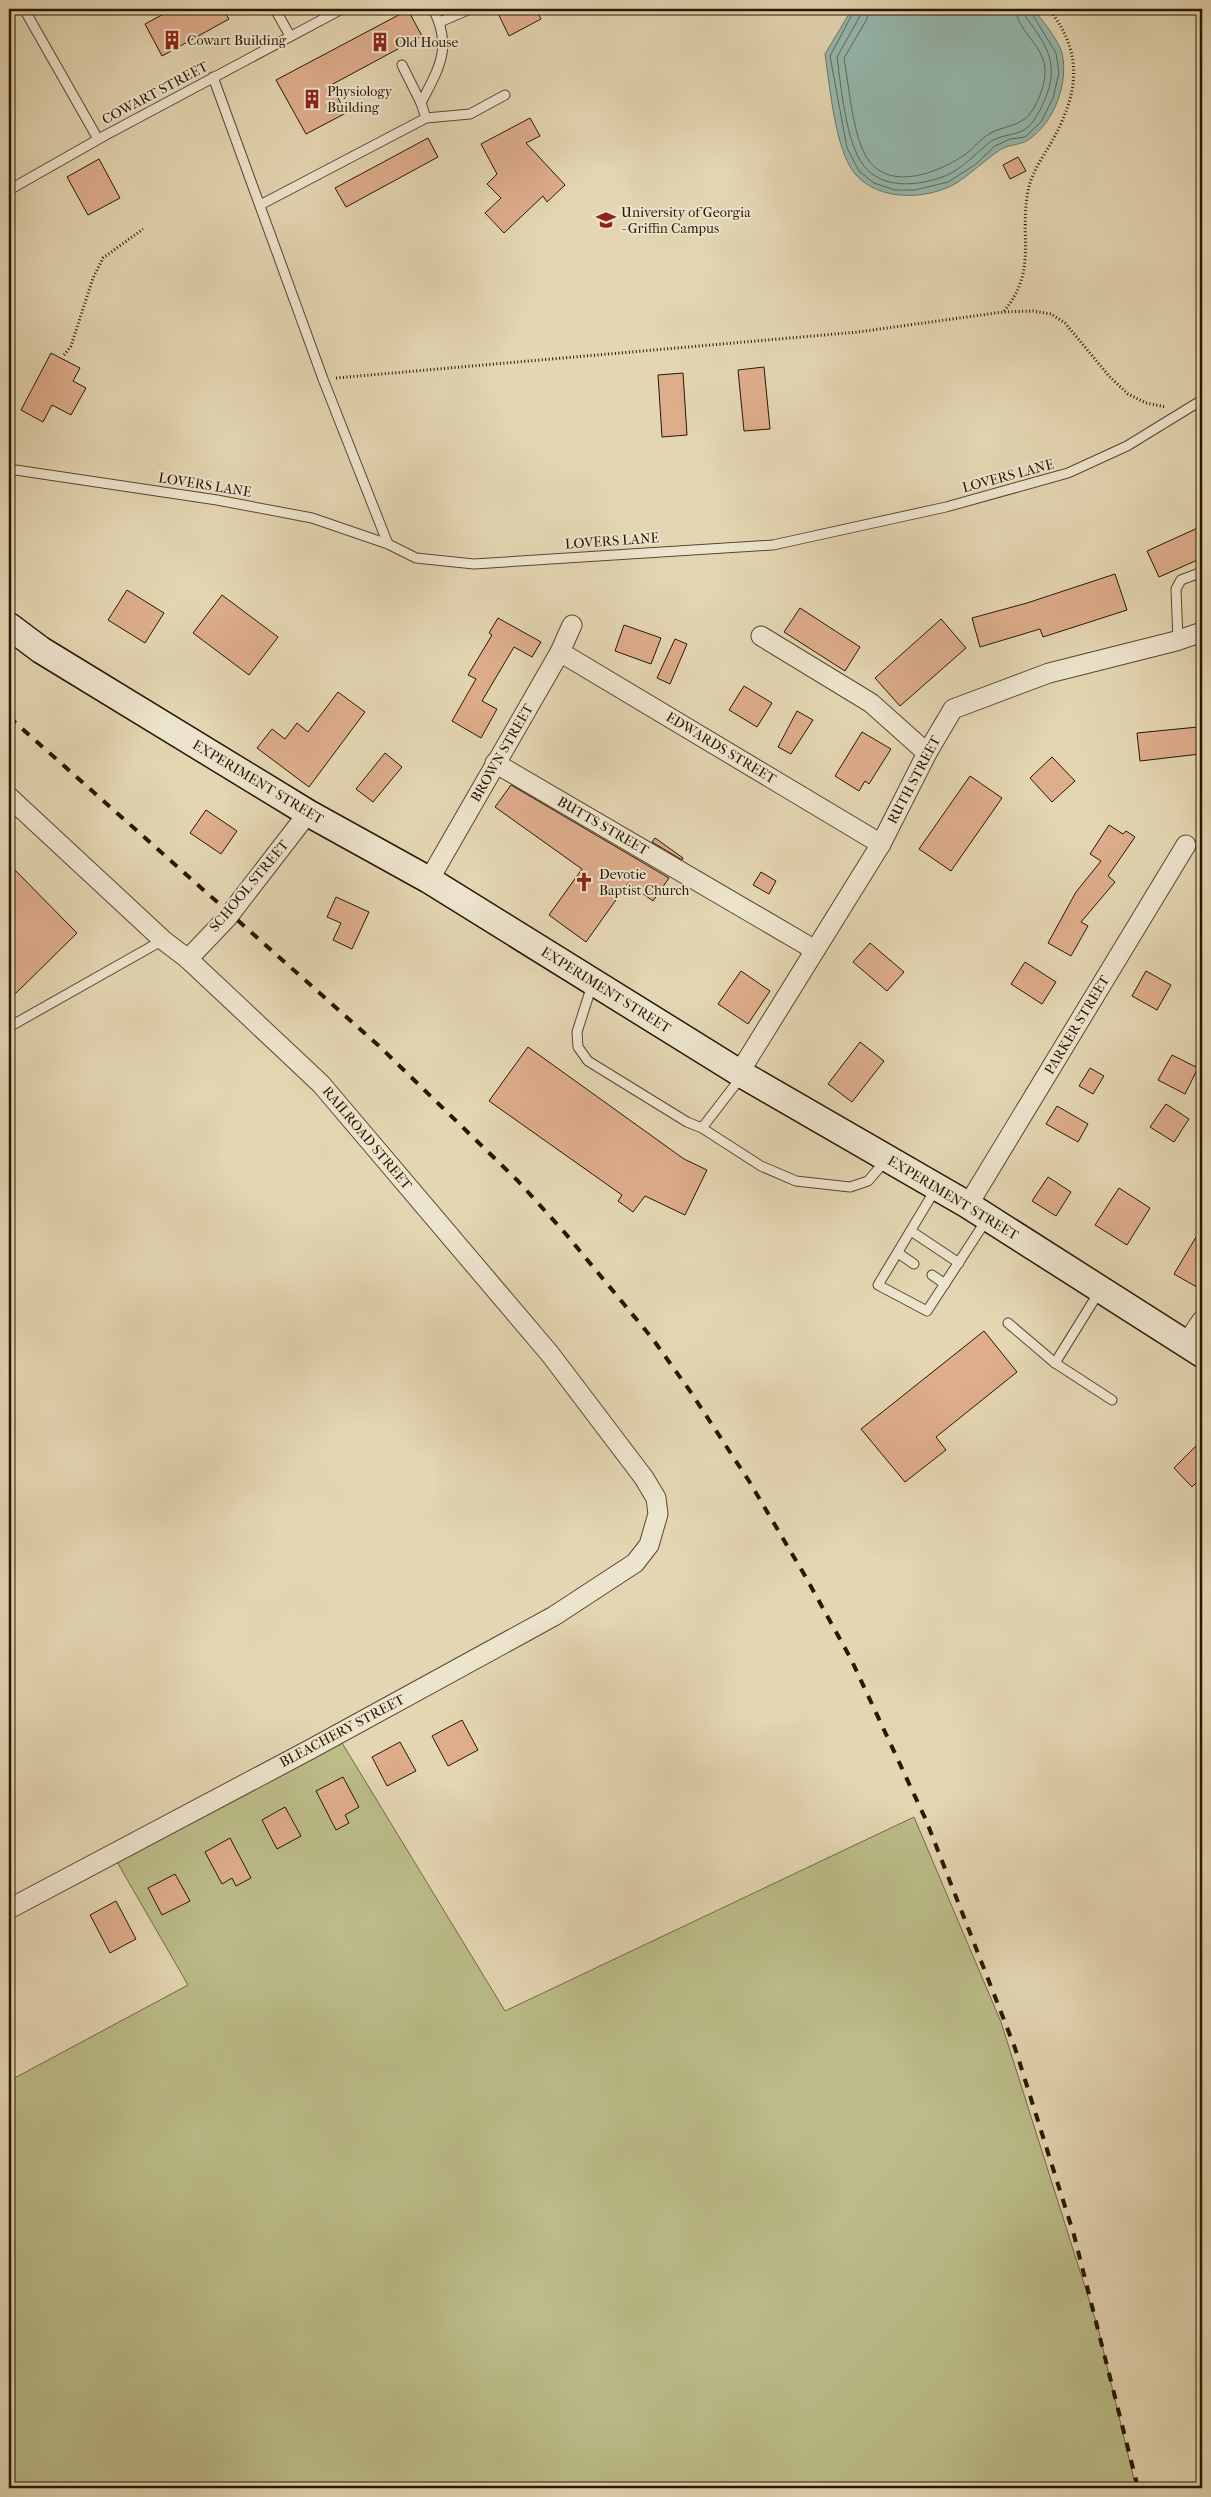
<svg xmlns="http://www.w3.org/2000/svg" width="1211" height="2497" font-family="'IM FELL French Canon',serif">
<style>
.green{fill:#bbbc88;stroke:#726a44}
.water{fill:#95b9af;stroke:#697869}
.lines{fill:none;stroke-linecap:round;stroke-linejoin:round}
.shore{stroke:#5e6858;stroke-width:1}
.building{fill:#dead8c;stroke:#281701}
.lane-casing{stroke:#57472d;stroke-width:11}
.street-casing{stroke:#57472d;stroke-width:21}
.secondary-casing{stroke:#281701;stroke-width:29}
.path{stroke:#281701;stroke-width:3;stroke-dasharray:1 2.5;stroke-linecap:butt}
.lane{stroke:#ede4cd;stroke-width:9}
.street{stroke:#ede4cd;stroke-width:19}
.secondary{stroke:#ede4cd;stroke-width:26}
.rail{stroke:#281701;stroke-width:4;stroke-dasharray:9 9;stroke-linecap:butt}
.labels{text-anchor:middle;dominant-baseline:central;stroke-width:4;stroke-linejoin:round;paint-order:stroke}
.poi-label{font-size:14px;fill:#281701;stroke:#ede4cd;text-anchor:start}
.street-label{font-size:14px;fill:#281701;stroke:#ede4cd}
</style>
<rect width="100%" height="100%" fill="#e4d6b2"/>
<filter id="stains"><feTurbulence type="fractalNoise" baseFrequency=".004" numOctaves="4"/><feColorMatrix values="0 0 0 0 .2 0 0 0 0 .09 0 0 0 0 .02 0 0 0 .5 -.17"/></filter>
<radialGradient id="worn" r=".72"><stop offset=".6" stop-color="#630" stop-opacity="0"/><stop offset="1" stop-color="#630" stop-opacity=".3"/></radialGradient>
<polygon class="green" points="336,1733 505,2011 914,1817 1001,2022 1098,2328 1136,2488 9,2488 9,2081 188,1985 113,1855"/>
<path class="water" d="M852 9H1033C1041 18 1059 41 1062 53 1069 83 1054 123 1028 140 1019 146 1006 144 997 152 981 163 968 177 951 186 921 200 879 200 856 175 835 152 830 86 825 54Z"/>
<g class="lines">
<g class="shore">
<polyline points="855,9 830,56 847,148 859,171 874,183 895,190 915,190 948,182 976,164 995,146 1010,139 1025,137 1041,122 1053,98 1059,73 1056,53 1029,9"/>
<path d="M862 9 860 16 837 57C841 86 846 144 864 166 883 190 919 186 945 176 962 169 975 154 990 142 1000 135 1011 136 1022 131 1031 127 1037 116 1041 108 1061 68 1050 49 1025 16L1023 9"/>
<path d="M869 9 867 19 844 58C849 86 853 140 869 161 893 192 941 171 966 154 974 148 980 139 989 134 1002 126 1018 127 1029 115 1037 105 1045 86 1045 73 1047 47 1016 31 1016 9"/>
</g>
</g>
<g class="building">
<polygon points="173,9 223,9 229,19 162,56 145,24"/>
<polygon points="496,9 536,9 541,19 509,36"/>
<polygon points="408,10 422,36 331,85 346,113 306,134 276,80"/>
<polygon points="530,118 540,136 526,143 565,185 547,202 543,196 504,233 485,213 501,198 487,184 497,174 481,144"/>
<polygon points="428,138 438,157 346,207 335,188"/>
<polygon points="1018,157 1026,171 1010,179 1003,165"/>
<polygon points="99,159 120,198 88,215 67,177"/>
<polygon points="51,353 80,368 73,381 86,388 71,415 52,405 43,422 21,410"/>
<polygon points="764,367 770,429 744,431 738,370"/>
<polygon points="683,373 687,435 662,437 658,375"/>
<polygon points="1202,526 1202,558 1159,577 1147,551"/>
<polygon points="1115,574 1127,610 1043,637 1040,629 980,647 972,618 1027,603"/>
<polygon points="127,590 164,613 145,643 108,620"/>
<polygon points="222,595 278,637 249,675 193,633"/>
<polygon points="800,608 860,647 845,671 784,632"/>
<polygon points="498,618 541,642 532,657 514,647 482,701 497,709 481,738 452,721 476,679 468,675 492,635 489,633"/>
<polygon points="941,619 966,648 900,706 875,678"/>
<polygon points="624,625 661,638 651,664 615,651"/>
<polygon points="675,639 687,644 670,684 657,678"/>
<polygon points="744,686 772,703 757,727 729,710"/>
<polygon points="338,692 365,712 309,787 257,748 272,729 285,739 297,723 308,732"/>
<polygon points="797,711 813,720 791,754 778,747"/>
<polygon points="1198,727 1200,754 1140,761 1137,733"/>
<polygon points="862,732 891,749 869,784 865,781 859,791 835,776"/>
<polygon points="385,753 402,767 373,802 356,789"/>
<polygon points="1052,757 1075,781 1052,802 1030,778"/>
<polygon points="970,776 1002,798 951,871 919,849"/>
<polygon points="511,785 669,878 653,901 628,883 586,942 549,915 582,869 495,807"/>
<polygon points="206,810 237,831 221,854 190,833"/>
<polygon points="1109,825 1123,834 1126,831 1135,837 1108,876 1115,882 1081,922 1088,926 1071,956 1048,943 1076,892 1101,861 1090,854"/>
<polygon points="655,838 683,858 682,860 652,842"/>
<polygon points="9,864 77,933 9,1000"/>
<polygon points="761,872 776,881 769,894 753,885"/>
<polygon points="336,897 369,912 352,949 333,940 341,923 327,917"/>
<polygon points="870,943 904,972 887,991 853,962"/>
<polygon points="1025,962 1056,982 1042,1004 1011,984"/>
<polygon points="741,971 770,991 748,1024 718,1004"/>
<polygon points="1146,971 1171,985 1157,1010 1132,996"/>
<polygon points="860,1042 884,1061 852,1102 828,1084"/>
<polygon points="528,1047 684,1159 707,1170 685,1215 645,1196 633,1212 618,1201 622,1195 489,1101"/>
<polygon points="1172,1055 1198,1068 1185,1094 1158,1080"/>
<polygon points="1090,1068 1104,1076 1093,1094 1079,1086"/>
<polygon points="1166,1104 1189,1119 1174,1142 1150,1127"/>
<polygon points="1057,1106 1088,1124 1078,1142 1046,1124"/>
<polygon points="1048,1177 1071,1192 1056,1216 1032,1201"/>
<polygon points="1119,1188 1150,1208 1127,1245 1095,1225"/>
<polygon points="1202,1227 1202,1290 1174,1274"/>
<polygon points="984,1331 1017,1372 936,1437 946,1450 905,1482 861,1429"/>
<polygon points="1202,1440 1202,1477 1192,1487 1174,1468"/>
<polygon points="462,1720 478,1750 448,1766 432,1736"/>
<polygon points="400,1742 416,1771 387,1786 372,1757"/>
<polygon points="343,1777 359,1807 345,1815 349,1823 336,1830 316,1791"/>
<polygon points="285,1807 301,1836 277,1849 262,1820"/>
<polygon points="230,1838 251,1878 236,1886 232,1878 222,1884 205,1852"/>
<polygon points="175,1874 190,1901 162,1915 148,1888"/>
<polygon points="116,1901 136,1939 110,1953 90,1915"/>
</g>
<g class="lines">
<defs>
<g id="lane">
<polyline points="24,9 98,139"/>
<polyline points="275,9 290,36"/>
<polyline points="440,22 470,9"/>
<polyline points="402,65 421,103"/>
<polyline points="213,77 323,379 388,544"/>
<polyline points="426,118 470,114 505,95"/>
<polyline points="9,190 104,136 342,9"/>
<path d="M260 205 426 118 421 103C439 68 453 47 433 9"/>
<polyline points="9,469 217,500 312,518 388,544 416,558 474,564 773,545 946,507 1068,473 1127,446 1202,400"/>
<polyline points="1178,640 1176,589 1181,580 1202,572"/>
<polyline points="592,985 577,1032 578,1047 588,1061 687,1122 702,1128 742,1076"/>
<polyline points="9,1027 163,940"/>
<polyline points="702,1128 761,1166 796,1181 850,1187 868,1181 886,1160"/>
<polyline points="935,1190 878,1285 927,1311 987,1219"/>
<polyline points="911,1231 959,1263"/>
<polyline points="898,1253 914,1264"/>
<polyline points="932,1275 945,1284"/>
<polyline points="1008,1323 1055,1363 1099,1292"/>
<polyline points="1055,1363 1112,1400"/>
</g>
<g id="street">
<polyline points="761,636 871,703 927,753"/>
<polyline points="560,652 881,844"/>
<polyline points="495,763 815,950"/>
<polyline points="9,797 163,940 188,959 321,1084 550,1354 644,1478 656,1498 658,1514 649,1545 635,1563 554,1616 309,1750 9,1909"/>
<polyline points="429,880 560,652 572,625"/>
<polyline points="188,959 227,918 308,813"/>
<polyline points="739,1073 881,844 927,753 953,709 1049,673 1176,641 1202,632"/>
<polyline points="968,1205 1186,845"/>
<polyline points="1186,1344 1202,1320"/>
</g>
<polyline id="secondary" points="9,626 41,650 308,813 429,880 743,1075 968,1205 1202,1354"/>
</defs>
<use href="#lane" class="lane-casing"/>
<use href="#street" class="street-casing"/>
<use href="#secondary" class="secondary-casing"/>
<g class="path">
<path d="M1004 311C1038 270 1019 238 1028 191 1031 174 1042 158 1051 143 1078 95 1085 55 1049 9"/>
<polyline points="64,355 71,346 93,278 103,258 143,229"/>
<polyline points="336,378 858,332 1003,312 1033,311 1051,314 1065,323 1109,376 1128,394 1146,403 1166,407"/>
</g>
<use href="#lane" class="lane"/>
<use href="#street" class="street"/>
<use href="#secondary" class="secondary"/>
<polyline class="rail" points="9,717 378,1045 518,1181 565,1233 652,1338 690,1391 749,1481 804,1574 851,1659 926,1820 1015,2048 1074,2235 1138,2488"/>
</g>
<defs>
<symbol id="building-bare" viewBox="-9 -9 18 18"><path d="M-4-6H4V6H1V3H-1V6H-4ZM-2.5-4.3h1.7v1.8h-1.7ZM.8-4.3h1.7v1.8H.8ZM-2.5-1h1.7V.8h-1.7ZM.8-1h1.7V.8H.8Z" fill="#8f2418" stroke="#ede4cd" stroke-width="2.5" paint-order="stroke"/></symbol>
<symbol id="university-bare" viewBox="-9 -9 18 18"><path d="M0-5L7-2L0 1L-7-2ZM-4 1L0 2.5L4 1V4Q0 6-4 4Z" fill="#8f2418" stroke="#ede4cd" stroke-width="2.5" paint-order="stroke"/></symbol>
<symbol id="church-bare" viewBox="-9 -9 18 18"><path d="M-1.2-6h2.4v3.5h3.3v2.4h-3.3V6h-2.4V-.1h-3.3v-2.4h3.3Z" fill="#8f2418" stroke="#ede4cd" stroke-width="2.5" paint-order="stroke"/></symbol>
</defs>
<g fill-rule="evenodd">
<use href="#building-bare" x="158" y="26" width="28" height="28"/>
<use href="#building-bare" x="366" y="28" width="28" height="28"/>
<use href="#building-bare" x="298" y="85" width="28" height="28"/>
<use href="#university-bare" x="592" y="206" width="28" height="28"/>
<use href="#church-bare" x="570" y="868" width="28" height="28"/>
</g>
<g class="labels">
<g class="poi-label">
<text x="187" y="40">Cowart Building</text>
<text x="395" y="42">Old House</text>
<text x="327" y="91">Physiology<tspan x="327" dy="16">Building</tspan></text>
<text x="621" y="212">University of Georgia<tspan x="621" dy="16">- Griffin Campus</tspan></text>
<text x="599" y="874">Devotie<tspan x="599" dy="16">Baptist Church</tspan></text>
</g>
<g class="street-label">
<text transform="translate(155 93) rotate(-28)">COWART STREET</text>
<text transform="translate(1008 476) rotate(-15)">LOVERS LANE</text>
<text transform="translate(205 485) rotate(9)">LOVERS LANE</text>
<text transform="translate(612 541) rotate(-4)">LOVERS LANE</text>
<text transform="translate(721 748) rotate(31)">EDWARDS STREET</text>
<text transform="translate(502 753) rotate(-60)">BROWN STREET</text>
<text transform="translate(914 780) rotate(-62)">RUTH STREET</text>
<text transform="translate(258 782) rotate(31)">EXPERIMENT STREET</text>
<text transform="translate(603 826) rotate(30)">BUTTS STREET</text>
<text transform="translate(249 886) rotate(-50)">SCHOOL STREET</text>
<text transform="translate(606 990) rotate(32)">EXPERIMENT STREET</text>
<text transform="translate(1077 1025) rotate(-59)">PARKER STREET</text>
<text transform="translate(367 1138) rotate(50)">RAILROAD STREET</text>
<text transform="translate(953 1198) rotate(31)">EXPERIMENT STREET</text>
<text transform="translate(342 1731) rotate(-28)">BLEACHERY STREET</text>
</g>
</g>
<rect width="1211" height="2497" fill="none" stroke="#e4d6b2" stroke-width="30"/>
<rect x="10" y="10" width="1191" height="2477" fill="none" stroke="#281701" stroke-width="2.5"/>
<rect x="15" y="15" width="1181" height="2467" fill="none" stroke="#281701"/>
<rect width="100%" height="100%" filter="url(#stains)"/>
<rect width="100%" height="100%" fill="url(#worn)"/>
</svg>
